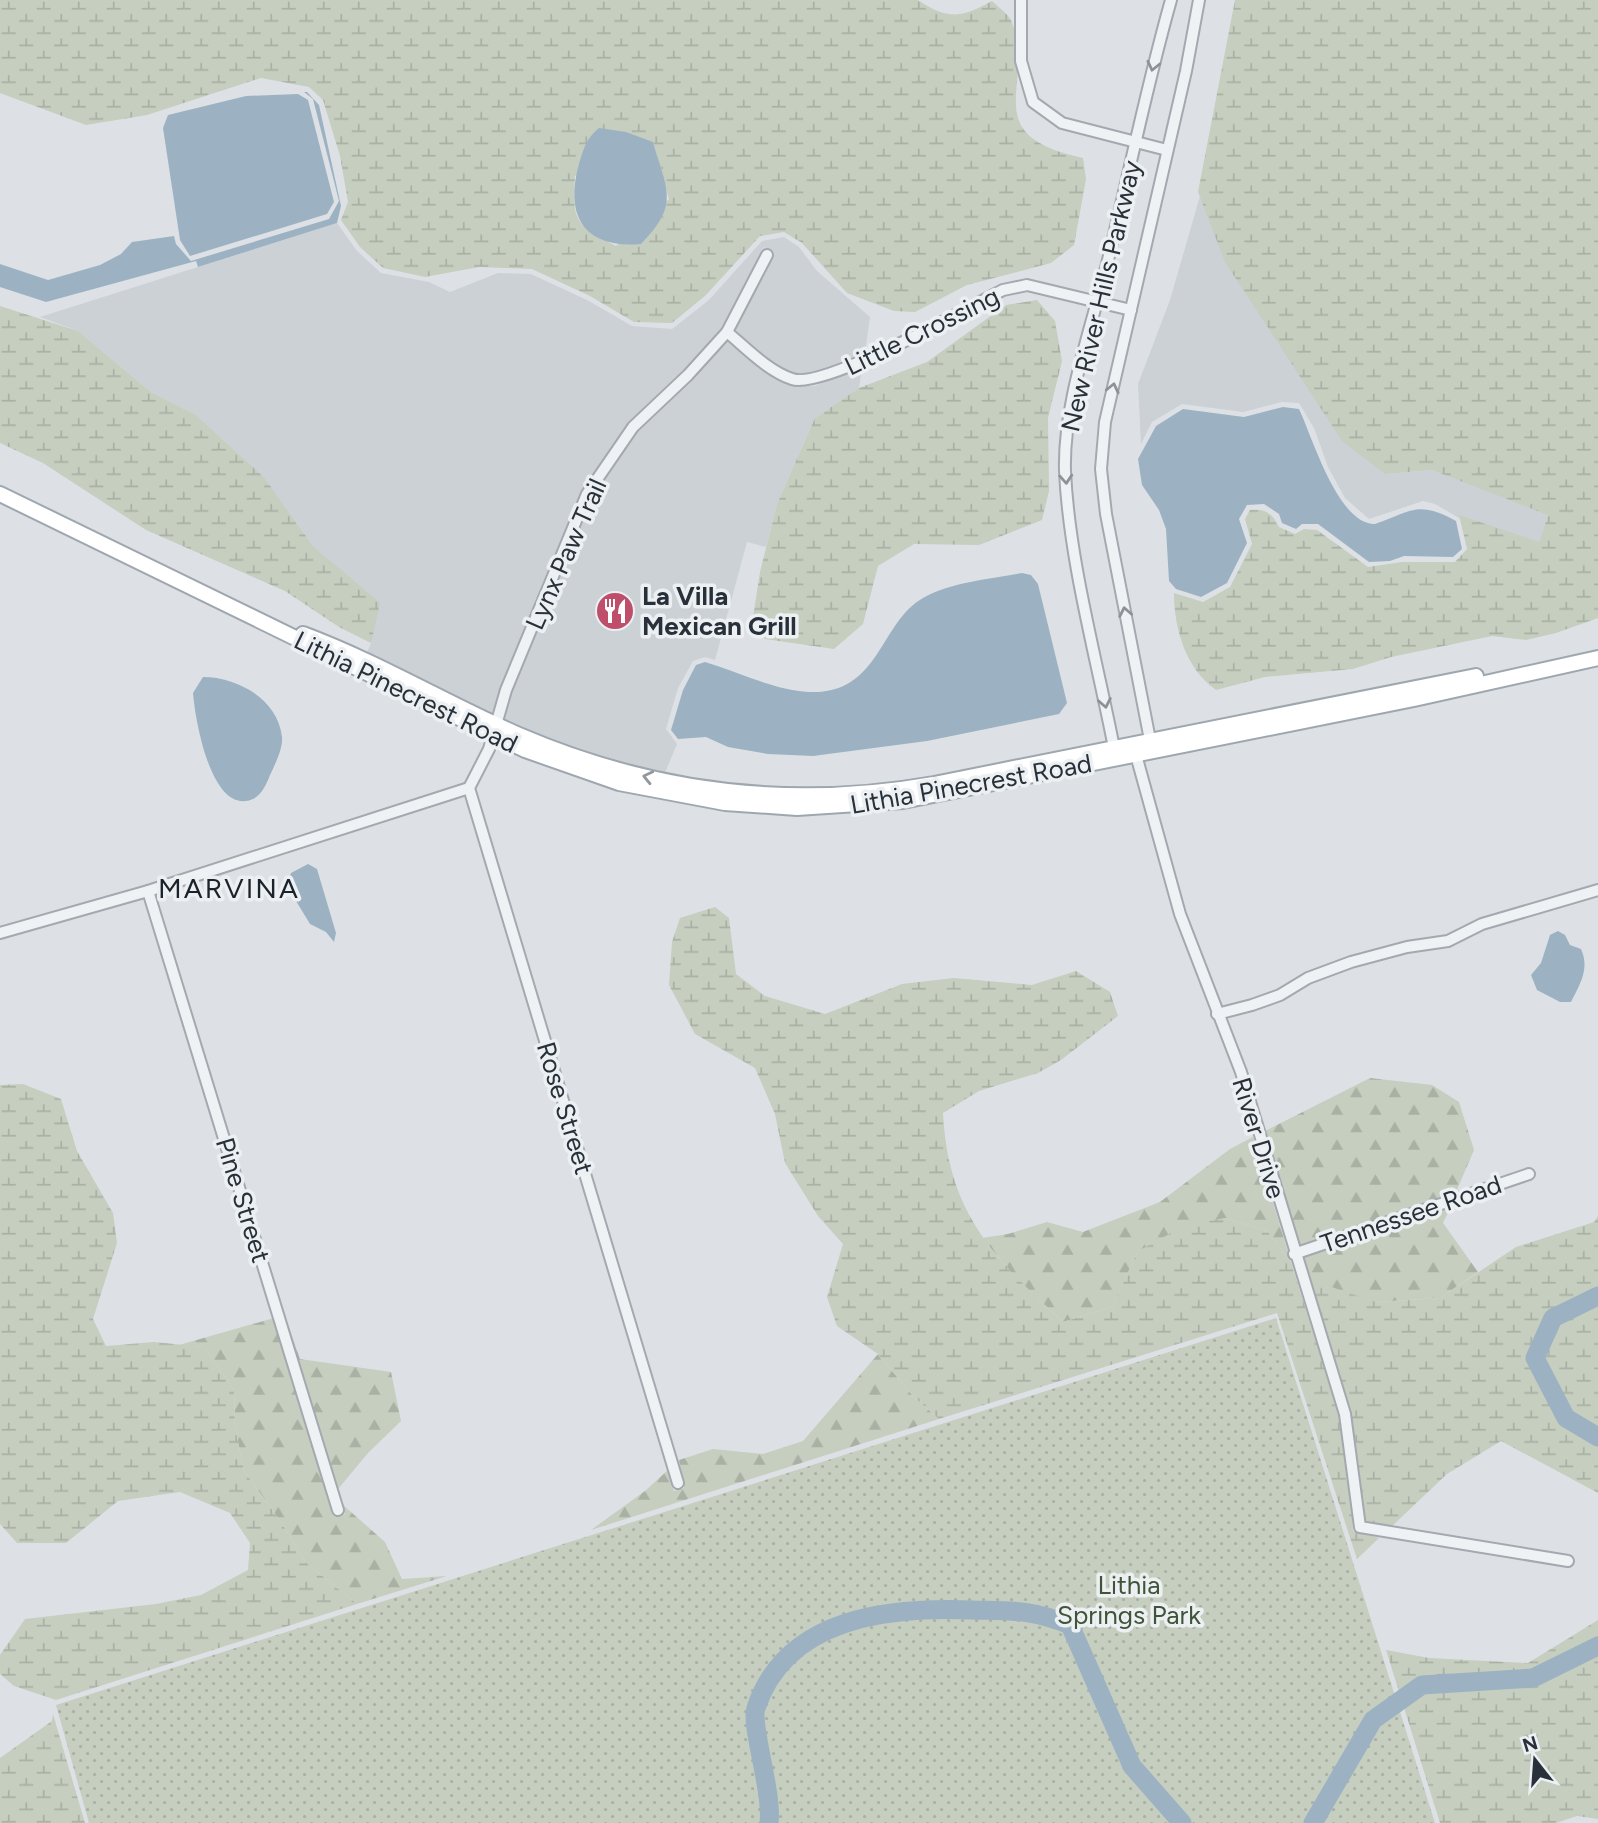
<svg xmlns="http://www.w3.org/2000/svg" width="1598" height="1823" font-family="Figtree,sans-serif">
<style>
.built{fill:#ccd1d6}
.forest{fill:url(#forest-firs)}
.wetland{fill:url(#wetland-marsh);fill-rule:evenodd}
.park{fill:url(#park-dots)}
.water{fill:#9cb2c2}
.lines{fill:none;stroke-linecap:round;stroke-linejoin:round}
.river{stroke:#9cb2c2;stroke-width:19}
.minor-casing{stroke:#a3a9ae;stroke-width:14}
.major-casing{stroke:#9ea7b0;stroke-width:18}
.minor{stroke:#eff2f4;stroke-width:10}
.major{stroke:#fff;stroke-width:14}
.oneway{stroke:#8c9297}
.oneway2{stroke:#94989c}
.labels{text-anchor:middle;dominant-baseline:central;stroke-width:7;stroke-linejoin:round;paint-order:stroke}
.street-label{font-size:26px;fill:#28313a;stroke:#ecf0f3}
.poi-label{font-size:26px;font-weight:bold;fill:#28313a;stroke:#ecf0f3;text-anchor:start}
.park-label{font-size:26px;fill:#405437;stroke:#ecf0f3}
.neighbourhood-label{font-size:28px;letter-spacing:2px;fill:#1b222b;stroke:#ecf0f3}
</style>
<defs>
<pattern id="forest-firs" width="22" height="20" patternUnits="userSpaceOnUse" patternTransform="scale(1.75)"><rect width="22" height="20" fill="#c5cebf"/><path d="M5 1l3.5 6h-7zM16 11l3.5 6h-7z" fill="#a9b1a5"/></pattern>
<pattern id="wetland-marsh" width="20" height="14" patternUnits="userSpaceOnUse" patternTransform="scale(1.75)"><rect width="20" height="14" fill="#c5cebf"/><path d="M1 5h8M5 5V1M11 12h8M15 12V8" fill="none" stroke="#a9b1a5"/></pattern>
<pattern id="park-dots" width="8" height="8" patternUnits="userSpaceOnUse" patternTransform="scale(1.75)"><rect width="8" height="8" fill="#c5cebf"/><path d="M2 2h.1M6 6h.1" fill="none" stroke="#a9b1a5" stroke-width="1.8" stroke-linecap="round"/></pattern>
</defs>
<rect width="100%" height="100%" fill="#dde1e5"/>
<g class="built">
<polygon points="1200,196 1226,262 1385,474 1432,470 1548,514 1539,543 1459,518 1435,504 1423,501 1369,519 1345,498 1328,467 1314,428 1299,403 1282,402 1243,412 1182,404 1152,422 1141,444 1138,384 1170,300"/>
<polygon points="337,223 357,251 381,273 429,282 450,292 498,273 531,274 589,301 632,326 672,329 709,300 762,241 784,237 799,247 817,271 870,317 865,352 812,374 794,374 769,359 734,331 774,254 764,247 722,328 684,371 629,422 583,490 501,687 493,716 366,655 371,643 344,573 313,546 264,477 196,415 151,392 78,331 40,317"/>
<polygon points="727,340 763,369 794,386 815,386 862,367 859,388 815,418 777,504 766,547 747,542 715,660 705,657 693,661 678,688 666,729 677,744 664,775 557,744 503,721 511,693 592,497 638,431 691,380"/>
</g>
<g class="forest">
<polygon points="1370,1078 1432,1085 1459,1102 1474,1150 1456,1192 1298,1246 1263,1132"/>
<polygon points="1253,1137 1291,1262 1267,1231 1225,1218 1138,1251 1112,1307 1063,1322 1017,1279 982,1238 1008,1234 1047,1222 1083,1232 1160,1202 1230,1149"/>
<polygon points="1450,1208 1443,1223 1478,1272 1440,1298 1376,1302 1310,1281 1301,1258"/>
<polygon points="285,1316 300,1359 391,1372 401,1421 368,1453 338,1489"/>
<polygon points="274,1318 335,1517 345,1514 343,1505 385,1542 402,1579 447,1576 357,1604 305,1562 281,1522 244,1471 235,1427 234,1390 204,1347 179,1345"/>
<polygon points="878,1354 913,1396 939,1419 591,1530 645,1491 668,1470 674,1491 684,1488 679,1460 713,1449 763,1454 803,1441"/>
</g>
<g class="wetland">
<path d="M0 0H918C948 20 961 18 992 1 998 7 1007 13 1011 20 1038 85 973 134 1083 158L1086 179 1074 245 1051 263 967 285 915 312 894 311 847 293 802 243 784 232 760 236 706 295 672 323 634 322 590 296 532 269 479 267 425 277 383 268 360 247 341 220 348 202 340 156 323 100 309 87 261 78 147 115 86 125 0 93ZM653 142 669 199 616 246C576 223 572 224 575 176Z"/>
<path d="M1235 0H1598V618L1556 633 1526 640 1492 636 1391 657 1353 669 1265 677 1216 690C1186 669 1174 629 1174 593L1203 602 1230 587 1252 544 1245 519 1250 510C1266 509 1272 513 1279 527L1295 534 1304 529 1317 530 1368 567 1402 562H1455L1467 549 1459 515 1539 542 1548 515 1432 470 1385 474 1342 441 1225 262 1198 192Z"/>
<polygon points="1037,300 1055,321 1062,361 1048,418 1049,491 1042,520 979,545 914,544 878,566 863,624 834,649 765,639 753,617 760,572 777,504 815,418 859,388 927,362 1006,305"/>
<polygon points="0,306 78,331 151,392 196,415 264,477 313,546 380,603 371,643 339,627 285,591 146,530 43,463 0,443"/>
<path d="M715 907 729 918 736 974 765 996 825 1014 902 984 954 978 1032 985 1076 971 1110 992 1118 1016 1061 1060 1038 1073 979 1091 943 1113C948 1214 994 1258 1063 1322L1112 1307 1138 1251 1184 1226 1225 1218 1267 1231 1291 1262 1339 1415 1349 1471 1353 1531 1379 1538 1357 1559 1277 1313 939 1419 913 1396 878 1354 837 1326 827 1297 843 1244 818 1216 785 1163 775 1114 755 1068 695 1034 669 985 672 942 680 918Z"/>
<polygon points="23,1084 61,1099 77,1151 113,1213 117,1243 93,1319 106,1346 154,1342 204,1347 234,1390 235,1427 244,1471 281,1522 305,1562 357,1604 56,1700 14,1686 0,1674 0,1655 25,1619 156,1604 201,1595 248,1570 250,1543 230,1513 180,1492 118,1501 66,1543 17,1543 0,1524 0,1085"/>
<polygon points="1598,1216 1598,1493 1501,1441 1447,1474 1390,1528 1364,1522 1350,1413 1308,1279 1376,1302 1440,1298 1516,1247 1594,1222"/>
<polygon points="1598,1620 1598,1819 1577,1816 1556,1823 1440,1823 1386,1650 1429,1658 1528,1663"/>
<polygon points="53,1714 85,1823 0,1823 0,1758 52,1721"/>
</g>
<polygon class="park" points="1276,1318 1435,1823 89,1823 56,1705"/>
<g class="water">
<polygon points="304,92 307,92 319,105 341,206 337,223 198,267 196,261 46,302 0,287 0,264 48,280 100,265 121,254 132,242 174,236 176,244 191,261 329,219 339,201 313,99"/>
<polygon points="298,94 308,100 334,202 327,214 190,256 180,240 163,128 168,115 246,96"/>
<path d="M599 128 626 132 653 142C667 191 680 204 641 244 585 249 564 217 579 164 584 148 586 139 599 128Z"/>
<path d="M1283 407 1299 409C1312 436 1338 525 1375 524 1412 511 1418 500 1456 521L1462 549 1453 557 1404 556 1390 561 1369 562 1318 524H1302L1296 529 1282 523 1279 514 1264 504 1247 505 1239 519 1247 543 1227 583 1201 597 1176 589 1169 581 1166 529 1159 510 1142 485 1138 459 1156 426 1183 409 1244 417Z"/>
<path d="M1022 573 1031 575 1038 584 1067 703 1059 714 927 741 813 756 768 754 728 747 706 737 678 739 671 730 683 690 696 665 705 662C739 672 773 690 809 692 880 695 879 623 923 598 951 582 991 579 1022 573Z"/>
<path d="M203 677C237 677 278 699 282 737 283 748 276 762 271 773 267 782 263 794 253 799 211 817 195 718 193 693Z"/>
<polygon points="308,864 317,869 336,933 334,942 326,932 310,924 293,896 288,882 291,873"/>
<path d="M1558 931 1565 935 1570 945 1581 949C1590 969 1580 984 1571 1002H1560L1537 990 1531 975 1541 963 1550 935Z"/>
</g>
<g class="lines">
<g class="river">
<polyline points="1598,1296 1553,1318 1535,1358 1566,1418 1598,1437"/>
<path d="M769 1823C773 1793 750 1724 756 1708 786 1617 889 1607 971 1610 1011 1611 1031 1609 1070 1625L1132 1766 1182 1823"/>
<polyline points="1313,1823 1373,1720 1422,1685 1533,1678 1598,1646"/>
</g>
<defs>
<g id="minor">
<polyline points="1021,0 1021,61 1033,102 1062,123 1167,150"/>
<path d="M727 332C746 348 768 371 792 379 823 390 968 308 1003 290L1027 285 1131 310"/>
<polyline points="1151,745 1106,514 1101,469 1105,422 1186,71 1199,0"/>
<path d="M1115 753C1098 664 1069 561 1065 471 1063 406 1090 332 1106 268 1128 179 1146 88 1171 0"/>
<polyline points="1136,755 1180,914 1241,1072 1345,1414 1360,1527 1568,1561"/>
<polyline points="148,891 338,1510"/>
<polyline points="0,933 148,891 469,788"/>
<polyline points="1217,1014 1252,1005 1280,995 1308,978 1351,962 1407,947 1448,941 1482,924 1598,890"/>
<polyline points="1294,1254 1529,1174"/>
<polyline points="678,1483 469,788 489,749 506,690 587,494 633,427 688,375 727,332 767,255"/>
</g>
<g id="major">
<polyline points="0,494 525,750 619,783 725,803 797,808 903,801 1414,699 1598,658"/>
<path d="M303 634C378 662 446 703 519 735 652 792 792 809 934 784L1476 676"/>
</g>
</defs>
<use href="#minor" class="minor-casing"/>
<use href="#major" class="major-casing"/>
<use href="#minor" class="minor"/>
<use href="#major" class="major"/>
</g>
<defs><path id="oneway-chevron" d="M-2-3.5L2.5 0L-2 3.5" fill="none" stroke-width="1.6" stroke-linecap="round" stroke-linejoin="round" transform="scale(1.75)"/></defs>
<g class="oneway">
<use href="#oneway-chevron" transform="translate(1153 66) rotate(103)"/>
<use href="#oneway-chevron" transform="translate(1113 388) rotate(-77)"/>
<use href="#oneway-chevron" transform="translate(1066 479) rotate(86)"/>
<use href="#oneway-chevron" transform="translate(1125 612) rotate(-101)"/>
<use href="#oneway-chevron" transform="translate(1105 703) rotate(79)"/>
</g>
<use class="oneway2" href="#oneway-chevron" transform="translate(648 777) rotate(-167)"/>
<defs>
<symbol id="restaurant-disc" viewBox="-11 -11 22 22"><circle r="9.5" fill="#bf4e6a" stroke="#ecf0f3"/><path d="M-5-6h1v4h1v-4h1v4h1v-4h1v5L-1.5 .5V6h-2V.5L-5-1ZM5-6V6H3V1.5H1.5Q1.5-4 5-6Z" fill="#fff"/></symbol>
</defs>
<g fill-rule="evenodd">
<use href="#restaurant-disc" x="593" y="589" width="44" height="44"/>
</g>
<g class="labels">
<g class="street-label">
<text transform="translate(1101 296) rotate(-77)">New River Hills Parkway</text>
<text transform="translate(922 331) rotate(-26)">Little Crossing</text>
<text transform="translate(566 554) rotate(-66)">Lynx Paw Trail</text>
<text transform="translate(406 692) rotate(26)">Lithia Pinecrest Road</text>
<text transform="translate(971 784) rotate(-10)">Lithia Pinecrest Road</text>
<text transform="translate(565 1108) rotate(73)">Rose Street</text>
<text transform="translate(1259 1138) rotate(73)">River Drive</text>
<text transform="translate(243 1200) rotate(73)">Pine Street</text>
<text transform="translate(1411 1214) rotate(-19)">Tennessee Road</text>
</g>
<g class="poi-label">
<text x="642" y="596">La Villa<tspan x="642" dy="30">Mexican Grill</tspan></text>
</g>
<g class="park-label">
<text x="1129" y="1585">Lithia<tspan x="1129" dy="30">Springs Park</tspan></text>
</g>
<g class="neighbourhood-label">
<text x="229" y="888">MARVINA</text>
</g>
</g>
<g transform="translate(1535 1760) rotate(343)" stroke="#ecf0f3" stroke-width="5" paint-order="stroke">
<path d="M0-5L12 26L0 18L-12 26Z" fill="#28313a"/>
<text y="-10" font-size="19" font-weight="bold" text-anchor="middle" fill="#28313a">N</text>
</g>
</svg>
